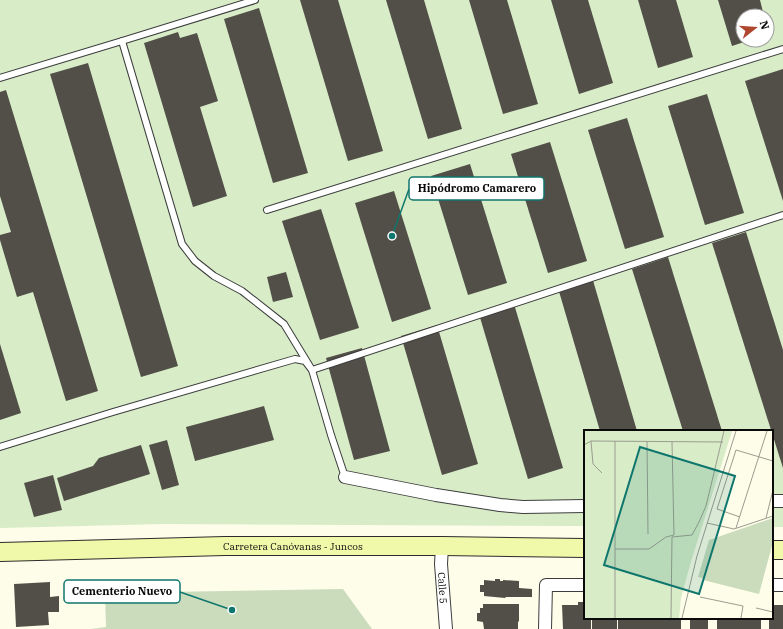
<svg xmlns="http://www.w3.org/2000/svg" width="783" height="629" font-family="'IBM Plex Serif',serif">
<style>
.cemetery{fill:#cbdcbd}
.pitch{fill:#d7ecc7;fill-rule:evenodd}
.building{fill:#524e48}
.lines{fill:none;stroke-linecap:round;stroke-linejoin:round}
.service-casing{stroke:#3d3d3d;stroke-width:8}
.minor-casing{stroke:#3d3d3d;stroke-width:14}
.secondary-casing{stroke:#2c2c2c;stroke-width:20}
.service{stroke:#fff;stroke-width:6}
.minor{stroke:#fff;stroke-width:12}
.secondary{stroke:#eff9a9;stroke-width:18}
.labels{text-anchor:middle;dominant-baseline:central;stroke-width:4;stroke-linejoin:round;paint-order:stroke}
.street-label{font-size:10px;fill:#0a0a0a;stroke:#fff}
.inset-road{fill:none;stroke:#9c9c90;stroke-width:1}
.view{fill:#0f766e;fill-opacity:0.15;stroke:#0f766e;stroke-width:2}
.inset-edge{fill:none;stroke:#0a0a0a;stroke-width:2}
.leader{fill:none;stroke:#0f766e;stroke-width:1.5}
.callout-dot{fill:#0f766e;stroke:#fff;stroke-width:1.5}
.callout{fill:#fff;stroke:#0f766e;stroke-width:1.5}
.callout-label{font-size:11px;text-anchor:middle;font-weight:bold;fill:#0a0a0a}
</style>
<rect width="100%" height="100%" fill="#fdfde9"/>
<polygon class="cemetery" points="343,589 372,629 91,629 106,627 105,593"/>
<path class="pitch" d="M0 0H783V527H772V431H585V526L163 524 0 528ZM743 16H767V40H743Z"/>
<g class="building">
<polygon points="300,0 338,0 383,151 348,161"/>
<polygon points="386,0 424,0 462,129 428,139"/>
<polygon points="469,0 507,0 538,104 503,114"/>
<polygon points="551,0 588,0 613,83 579,94"/>
<polygon points="638,0 676,0 693,57 658,68"/>
<polygon points="718,0 760,0 764,16 743,16 743,40 750,40 732,46"/>
<polygon points="259,8 308,173 273,183 224,19"/>
<polygon points="178,32 180,38 197,33 218,101 200,107 227,196 193,207 144,43"/>
<polygon points="88,63 178,366 141,377 50,74"/>
<polygon points="783,69 783,201 745,81"/>
<polygon points="6,90 98,391 66,401 33,292 17,297 0,240 0,235 11,232 0,196 0,92"/>
<polygon points="707,94 744,213 705,225 668,106"/>
<polygon points="627,118 664,237 625,249 588,130"/>
<polygon points="550,142 587,261 548,273 511,154"/>
<polygon points="470,164 507,283 468,295 431,176"/>
<polygon points="394,191 431,309 392,322 355,203"/>
<polygon points="321,209 359,328 320,340 282,221"/>
<polygon points="746,232 783,350 783,468 712,243"/>
<polygon points="668,257 722,431 683,431 632,269"/>
<polygon points="286,272 293,297 273,302 267,277"/>
<polygon points="592,277 637,431 600,431 558,288"/>
<polygon points="514,304 563,468 528,479 479,314"/>
<polygon points="437,325 478,464 442,475 401,336"/>
<polygon points="0,344 21,413 0,420"/>
<polygon points="362,348 390,451 354,460 326,358"/>
<polygon points="264,406 274,440 195,461 186,427"/>
<polygon points="167,440 179,485 162,490 149,445"/>
<polygon points="141,445 150,474 64,501 57,478 93,466 99,458"/>
<polygon points="53,475 62,510 34,517 24,483"/>
<polygon points="495,579 500,579 500,581 503,581 503,580 519,581 519,588 532,589 532,597 506,597 505,598 484,596 484,592 480,592 480,585 484,585 484,580 495,581"/>
<polygon points="50,582 50,597 59,596 59,612 48,612 49,625 16,627 14,584"/>
<polygon points="578,602 585,602 585,618 591,618 591,629 563,629 562,605 578,605"/>
<polygon points="483,604 519,604 519,622 518,621 518,629 484,629 483,622 477,621 477,613 480,613 480,608 483,608"/>
<polygon points="772,605 783,605 783,629 769,629 769,618 772,618"/>
<rect x="592" y="618" width="25" height="11"/>
<rect x="618" y="618" width="63" height="11"/>
<rect x="690" y="618" width="18" height="11"/>
<polygon points="717,618 761,619 761,629 717,629"/>
</g>
<g class="lines">
<defs>
<g id="service">
<polyline points="255,0 122,41 182,244 195,261 214,276 242,291 284,324 312,370 783,215"/>
<polyline points="0,78 122,41"/>
<polyline points="267,210 783,49"/>
<polyline points="0,447 113,412 295,359 305,361 312,370 331,435 345,477"/>
</g>
<g id="minor">
<polyline points="345,477 436,495 500,505 523,507 585,506"/>
<polyline points="772,501 783,501"/>
<path id="s1" d="M442 546 441 564 446 629"/>
<polyline points="772,585 783,585"/>
<polyline points="545,629 546,585 585,585"/>
</g>
<g id="secondary">
<polyline points="772,550 783,550"/>
<path id="s2" d="M0 552 225 546H442L585 548"/>
</g>
</defs>
<use href="#service" class="service-casing"/>
<use href="#minor" class="minor-casing"/>
<use href="#secondary" class="secondary-casing"/>
<use href="#service" class="service"/>
<use href="#minor" class="minor"/>
<use href="#secondary" class="secondary"/>
</g>
<g class="labels">
<g class="street-label">
<text stroke="none"><textPath href="#s2" startOffset="293">Carretera Canóvanas - Juncos</textPath></text>
<text stroke="none"><textPath href="#s1" startOffset="42">Calle 5</textPath></text>
</g>
</g>
<g transform="translate(584 430)">
<rect width="189" height="189" fill="#fdfde9"/>
<path d="M189 88V112L175 164 119 150V148L114 147 125 110Z" fill="#cbdcbd"/>
<path d="M0 1H148L106 135 97 168 95 188H0Z" fill="#d7ecc7"/>
<path class="inset-road" d="M7 11 9 34 18 43M31 11V119H65L82 107 90 105 88 12M63 11 64 104M0 15 7 11 139 12M156 87 133 79 152 20 189 31M182 88 189 60M123 93 150 99 189 86M152 98 183 1M116 167 159 176 157 188M172 178 189 182M31 188V119M87 188 88 107 108 105 115 92 122 76 140 1M98 188 113 126 152 1"/>
<path class="view" d="M56 17 151 46 115 164 20 135Z"/>
<rect width="189" height="189" class="inset-edge"/>
</g>
<path class="leader" d="M392 236L409 189M232 610L180 592"/>
<g class="callout-dot">
<circle cx="392" cy="236" r="4"/>
<circle cx="232" cy="610" r="4"/>
</g>
<g class="callout">
<rect x="409" y="177" width="135" height="23" rx="4"/>
<rect x="64" y="580" width="116" height="23" rx="4"/>
</g>
<g class="callout-label">
<text x="477" y="192">Hipódromo Camarero</text>
<text x="122" y="595">Cementerio Nuevo</text>
</g>
<g transform="translate(755 28) rotate(73)"><circle r="19" fill="#ffffff" stroke="#9d9d9d"/>
<path d="M0-3L7 15L0 10L-7 15Z" fill="#af462e"/>
<text y="-6" font-size="11" font-weight="bold" text-anchor="middle" fill="#0a0a0a">N</text>
</g>
</svg>
